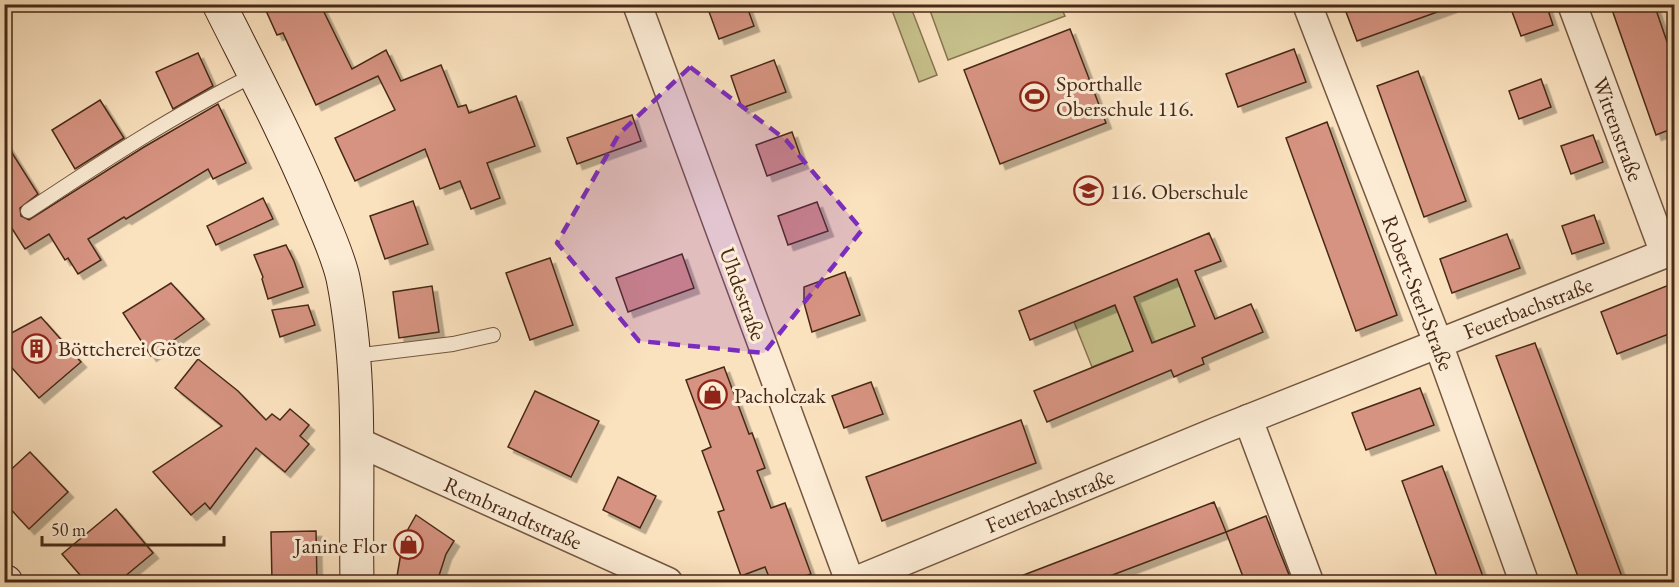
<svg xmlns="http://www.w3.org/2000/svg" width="1679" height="587" font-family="'EB Garamond',serif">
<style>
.green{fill:#c7c18c;stroke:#877551;stroke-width:1.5}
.building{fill:#d69381;stroke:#472916;stroke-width:1.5;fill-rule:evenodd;filter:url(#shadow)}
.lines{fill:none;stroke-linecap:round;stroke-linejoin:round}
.lane-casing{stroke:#745740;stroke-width:16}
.street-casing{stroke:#745740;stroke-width:31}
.secondary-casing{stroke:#472916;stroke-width:35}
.lane{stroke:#fcecd5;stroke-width:14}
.street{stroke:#fcecd5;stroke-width:28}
.secondary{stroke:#fcecd5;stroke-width:33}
.marked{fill:#7b2cbf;fill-opacity:0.2;stroke:#7b2cbf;stroke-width:4.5;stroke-dasharray:12 8;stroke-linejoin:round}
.labels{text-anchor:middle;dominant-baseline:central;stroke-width:6;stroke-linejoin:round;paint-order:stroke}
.poi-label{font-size:22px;fill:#472916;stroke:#fcecd5;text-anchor:start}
.street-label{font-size:22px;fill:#472916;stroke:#fcecd5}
</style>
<defs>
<filter id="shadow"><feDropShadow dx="5.5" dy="5.5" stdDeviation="0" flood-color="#0004"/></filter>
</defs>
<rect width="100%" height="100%" fill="#fbe2bf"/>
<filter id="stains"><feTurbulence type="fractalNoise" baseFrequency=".00333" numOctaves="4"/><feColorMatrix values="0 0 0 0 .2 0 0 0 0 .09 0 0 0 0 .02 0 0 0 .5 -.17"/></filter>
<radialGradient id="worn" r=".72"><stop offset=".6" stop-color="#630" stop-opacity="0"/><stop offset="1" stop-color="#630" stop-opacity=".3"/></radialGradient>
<g class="green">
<polygon points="890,5 910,5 937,75 919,82"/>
<polygon points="928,5 1060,5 1065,16 948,60"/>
<polygon points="1177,279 1195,326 1152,343 1134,297"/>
<polygon points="1115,305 1133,351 1092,367 1074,322"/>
</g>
<g class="building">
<polygon points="263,4 320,4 352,69 386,50 401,81 441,65 458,107 466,105 469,113 516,96 535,146 487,163 500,198 471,209 460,181 440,189 425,149 355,181 335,138 395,110 378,76 316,105 283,33 277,35"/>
<polygon points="722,4 746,4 754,26 719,39 708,9"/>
<polygon points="1343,4 1450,4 1451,7 1357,41"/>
<polygon points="1522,4 1546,4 1553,25 1521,36 1511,9"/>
<polygon points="1610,4 1654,4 1674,62 1674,128 1656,135"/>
<polygon points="1070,29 1106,123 1000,164 964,70"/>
<polygon points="1294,49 1306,82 1238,107 1226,74"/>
<polygon points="198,53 213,86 173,109 156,72"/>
<polygon points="774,60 786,92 742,108 731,76"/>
<polygon points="1418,71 1466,201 1424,217 1377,86"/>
<polygon points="1541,79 1551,107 1519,119 1509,91"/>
<polygon points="100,100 124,138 75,169 52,130"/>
<polygon points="218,104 246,163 213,179 208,169 126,219 124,217 88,239 101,260 78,274 68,258 65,260 49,234 25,249 4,216 4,140 38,194 20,208 21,216 29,220 144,147"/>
<polygon points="632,115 641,141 577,164 567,138"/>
<polygon points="1327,122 1397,315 1356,331 1286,138"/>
<polygon points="792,132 803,163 767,176 756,145"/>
<polygon points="1593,135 1603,162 1571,174 1561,146"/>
<polygon points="263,198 273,219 216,245 207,226"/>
<polygon points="413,201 428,244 385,259 370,216"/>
<polygon points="817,202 828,231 788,245 778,216"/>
<polygon points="1594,215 1604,243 1572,254 1562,226"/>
<path d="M1209 233 1221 261 1195 271 1215 319 1251 304 1263 332 1202 358 1204 364 1185 372 1174 377 1171 370 1047 422 1034 391 1133 351 1115 305 1030 340 1019 311ZM1177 279 1195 326 1152 343 1134 297Z"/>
<polygon points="1507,234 1520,268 1452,293 1440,259"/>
<polygon points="286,245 294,261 303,287 268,299 262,279 263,277 254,255"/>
<polygon points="682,254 694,288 628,312 616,278"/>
<polygon points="550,258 573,325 530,340 506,273"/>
<polygon points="845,272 860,315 812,332 804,303 804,287"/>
<polygon points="171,283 204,319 151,356 123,313"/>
<polygon points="1674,283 1674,332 1617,354 1601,312"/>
<polygon points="432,286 439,332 399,338 393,292"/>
<polygon points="308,305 315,325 280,337 272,310"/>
<polygon points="41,317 81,362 39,398 4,359 4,337"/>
<polygon points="1535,343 1624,582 1580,582 1496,356"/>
<polygon points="198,359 238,391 266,420 272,414 280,420 290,409 309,425 300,436 309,444 285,472 256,448 210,509 205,503 191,515 153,472 222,426 175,388"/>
<polygon points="724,367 749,434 752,433 765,468 757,471 771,508 785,503 811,574 787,582 771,582 765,567 741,576 718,512 724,510 702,451 711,447 686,380"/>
<polygon points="871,382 883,414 844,428 832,396"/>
<polygon points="1420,388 1434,425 1366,450 1352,413"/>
<polygon points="535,391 599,421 571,477 508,447"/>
<polygon points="1021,420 1036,463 882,521 866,477"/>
<polygon points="30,452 68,492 29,529 4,502 4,476"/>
<polygon points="1442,466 1454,498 1485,582 1439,582 1402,481"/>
<polygon points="618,477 656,496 640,528 603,510"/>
<polygon points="1214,502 1226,532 1094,582 1008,582 1008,581"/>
<polygon points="116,509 153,553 118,582 86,582 62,554"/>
<polygon points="416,515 454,541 446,554 437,582 396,582 402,547 407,531"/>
<polygon points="1266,516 1277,545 1292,582 1245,582 1226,532"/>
<polygon points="316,531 317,582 272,582 271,532"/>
</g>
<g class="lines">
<defs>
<g id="lane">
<path d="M28 211C102 162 175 114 254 75"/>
<polyline points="354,356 453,344 493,335"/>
</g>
<g id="street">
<polyline points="637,4 850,582"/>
<polyline points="1307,4 1438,343 1524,582"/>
<polyline points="1572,4 1665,254"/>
<polyline points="1248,419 1309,582"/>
<polyline points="358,442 668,582"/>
<polyline points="853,582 1218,431 1674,250"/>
</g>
<g id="secondary">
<path d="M219 4C252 70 286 134 314 201 324 226 337 252 343 278 363 378 355 481 357 582"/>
<polyline points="4,581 6,582"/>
</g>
</defs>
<use href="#lane" class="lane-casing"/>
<use href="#street" class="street-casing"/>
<use href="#secondary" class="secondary-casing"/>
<use href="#lane" class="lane"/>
<use href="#street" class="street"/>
<use href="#secondary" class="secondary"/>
</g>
<path class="marked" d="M690 67 786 140 862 230 764 353 639 341 557 243 619 134Z"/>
<defs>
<symbol id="stadium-ring" viewBox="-11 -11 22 22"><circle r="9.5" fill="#fcecd5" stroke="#8f2418" stroke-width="1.5"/><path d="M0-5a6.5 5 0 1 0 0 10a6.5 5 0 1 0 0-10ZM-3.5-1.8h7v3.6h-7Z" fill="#8f2418"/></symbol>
<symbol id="school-ring" viewBox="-11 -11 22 22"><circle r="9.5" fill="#fcecd5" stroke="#8f2418" stroke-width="1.5"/><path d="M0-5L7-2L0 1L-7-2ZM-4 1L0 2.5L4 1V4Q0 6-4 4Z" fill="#8f2418"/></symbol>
<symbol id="building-ring" viewBox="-11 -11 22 22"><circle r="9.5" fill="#fcecd5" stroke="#8f2418" stroke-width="1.5"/><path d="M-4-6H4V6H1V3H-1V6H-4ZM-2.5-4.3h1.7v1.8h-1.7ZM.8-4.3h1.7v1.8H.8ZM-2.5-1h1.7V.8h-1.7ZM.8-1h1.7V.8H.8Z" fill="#8f2418"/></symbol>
<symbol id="shop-ring" viewBox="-11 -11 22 22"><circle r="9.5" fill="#fcecd5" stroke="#8f2418" stroke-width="1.5"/><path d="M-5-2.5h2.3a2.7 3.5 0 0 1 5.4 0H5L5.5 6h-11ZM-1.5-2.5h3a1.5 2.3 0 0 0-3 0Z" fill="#8f2418"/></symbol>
</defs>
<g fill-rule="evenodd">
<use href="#stadium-ring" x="1018" y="80" width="33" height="33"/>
<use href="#school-ring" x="1072" y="174" width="33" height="33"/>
<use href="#building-ring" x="20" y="332" width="33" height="33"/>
<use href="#shop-ring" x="696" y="378" width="33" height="33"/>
<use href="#shop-ring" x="392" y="528" width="33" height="33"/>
</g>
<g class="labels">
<g class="poi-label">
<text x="1056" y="83">Sporthalle<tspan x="1056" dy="25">Oberschule 116.</tspan></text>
<text x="1110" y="191">116. Oberschule</text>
<text x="58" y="348">Böttcherei Götze</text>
<text x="734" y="395">Pacholczak</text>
<text x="387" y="545" text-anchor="end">Janine Flor</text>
</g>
<g class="street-label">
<text transform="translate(1618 129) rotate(70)">Wittenstraße</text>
<text transform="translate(1418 293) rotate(69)">Robert-Sterl-Straße</text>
<text transform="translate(743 294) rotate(70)">Uhdestraße</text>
<text transform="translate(1528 308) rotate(-21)">Feuerbachstraße</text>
<text transform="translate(1050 501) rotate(-22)">Feuerbachstraße</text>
<text transform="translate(513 513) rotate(24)">Rembrandtstraße</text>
</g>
</g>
<rect width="1679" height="587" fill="none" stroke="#fbe2bf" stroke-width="24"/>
<rect x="6" y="6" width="1667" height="575" fill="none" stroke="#472916" stroke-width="3"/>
<rect x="12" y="12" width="1655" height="563" fill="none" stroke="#472916" stroke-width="1.5"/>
<path d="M42 536v9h182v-9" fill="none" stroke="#472916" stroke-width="3"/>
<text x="51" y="536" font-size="18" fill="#472916" stroke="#fcecd5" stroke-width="4.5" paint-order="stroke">50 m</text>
<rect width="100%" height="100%" filter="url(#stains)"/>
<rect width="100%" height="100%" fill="url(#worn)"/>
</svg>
